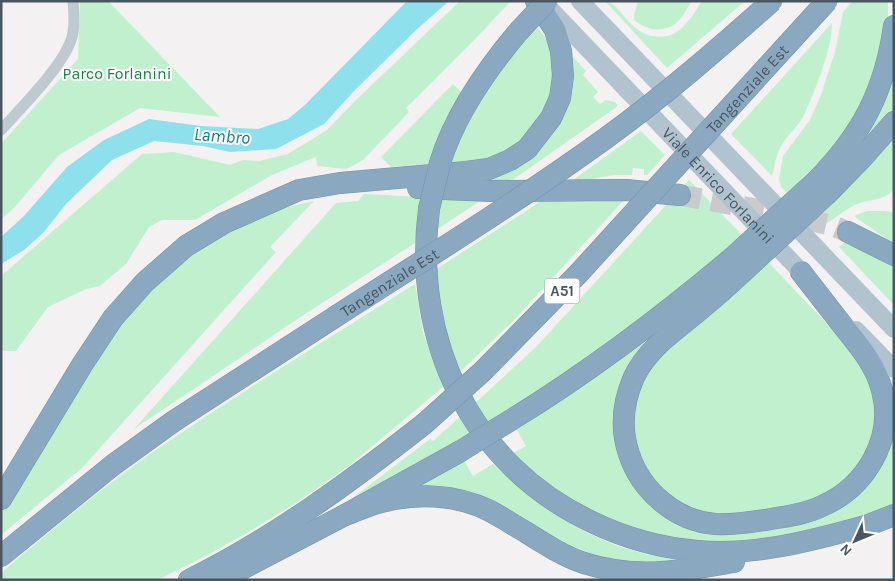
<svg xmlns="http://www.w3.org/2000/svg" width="895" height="581" font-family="Karla,sans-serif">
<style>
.green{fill:#c1f0cf}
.water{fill:#8ee0ec}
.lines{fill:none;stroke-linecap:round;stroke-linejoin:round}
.highway-tunnel{stroke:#c8cacc;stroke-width:21;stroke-dasharray:21 11;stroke-linecap:butt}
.highway-casing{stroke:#7593ab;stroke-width:22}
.street{stroke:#bfcad0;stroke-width:11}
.primary{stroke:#b1c3cf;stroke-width:18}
.highway{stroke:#8aa8bf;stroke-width:21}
.highway-bridge-casing{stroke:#7593ab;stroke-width:22;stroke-linecap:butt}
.highway-bridge{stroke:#8aa8bf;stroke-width:21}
.labels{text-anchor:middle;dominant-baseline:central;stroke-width:4;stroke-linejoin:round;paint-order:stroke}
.shield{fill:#fff;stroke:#80898f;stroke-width:1}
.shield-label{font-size:15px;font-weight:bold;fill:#49565f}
.park-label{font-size:16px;fill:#188244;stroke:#fff}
.street-label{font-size:16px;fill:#49565f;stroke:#fff}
.water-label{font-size:18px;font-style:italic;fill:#0e7e8e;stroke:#fff}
</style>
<rect width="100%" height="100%" fill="#f3f1f1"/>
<g class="green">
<polygon points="80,1 108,1 220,117 140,108 59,155 13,209 1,219 1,144 78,59"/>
<polygon points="460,1 511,1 477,37 406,108 409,112 362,161 346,169 317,166 316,157 272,175 195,220 162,220 149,227 126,264 100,286 86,289 48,307 16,351 1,351 1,276 142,154 174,152 230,165 243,160 259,161 288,154 327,130 357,99"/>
<path d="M605 1C616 3 621 14 628 21 642 38 667 43 683 27 691 19 696 10 702 1H745L667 68Z"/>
<path d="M638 1H692C687 8 682 19 675 24 662 33 646 30 634 20V15Z"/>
<polygon points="853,1 888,1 888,22 883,48 861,111 833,148 787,193 781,187 779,179 783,156 810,120 821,95 835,52 843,12"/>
<path d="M832 23C833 46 814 94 804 115 799 126 789 133 783 143 776 153 775 165 772 176L731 134Z"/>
<polygon points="538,28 553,49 555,75 551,98 523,143 466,168 449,162 470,112 510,55"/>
<polygon points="570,50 573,53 572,56 586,71 583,75 598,92 593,97 600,104 606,100 615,102 618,106 511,181 484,180 530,153"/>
<polygon points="894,64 894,111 859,150 857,145"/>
<polygon points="453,84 463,94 431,164 391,167 381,157"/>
<polygon points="641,131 665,155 647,175 644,175 644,169 633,168 632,175 614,175 569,183"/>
<path d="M894 132V189C883 203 865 198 851 207 841 213 831 221 821 227H819L813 221Z"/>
<polygon points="689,180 742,235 726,250 610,347 484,425 472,406 537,346"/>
<polygon points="364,194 422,197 418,241 302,316 134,429 336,203 358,201"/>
<polygon points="549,196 625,199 515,319 456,376 432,272"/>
<polygon points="440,197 486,197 436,230"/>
<polygon points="314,201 270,247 276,252 82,468 1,535 1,513 112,327 183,256 266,212"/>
<polygon points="867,211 886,211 894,213 894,244 855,217 856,215"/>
<polygon points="844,243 854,244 894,265 894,305 839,247"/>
<polygon points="769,263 845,343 869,380 878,418 860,468 818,500 731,518 688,511 647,479 630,429 643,373 750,276 752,278"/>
<path d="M415 284 423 333 443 387 350 465 299 501 252 530 206 556 157 580H1V573C49 532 98 491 150 454 236 395 326 340 415 284Z"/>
<polygon points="704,290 648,346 615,435 693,526 851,496 891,388 894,387 894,510 841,526 727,545 676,542 614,525 556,492 511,454 526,446 515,427"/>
<polygon points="460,417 471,433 350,500 430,439 433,441"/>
<path d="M462 457 473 476 493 464C546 513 611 557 685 559V562L612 566 418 487Z"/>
</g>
<polygon class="water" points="407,1 449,1 416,30 353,92 324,124 276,149 230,152 203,146 154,141 112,160 66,204 44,232 24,250 1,264 1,237 24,216 67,167 104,140 149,119 201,126 258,129 288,119 306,104"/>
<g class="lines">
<polyline class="highway-tunnel" points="680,195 767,211 831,225 848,232"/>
<defs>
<g id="highway">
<path d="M440 163C455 114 486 70 519 31"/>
<path d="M816 181C862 135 885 90 894 26"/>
<polyline points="418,188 492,191 626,190 680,195"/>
<polyline points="828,193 863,157 894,122"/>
<path d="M429 209C412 341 471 465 592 522 625 538 661 548 698 551 754 556 811 541 865 526"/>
<polyline points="848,232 894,255"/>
<path d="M745 270C731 283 717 296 702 308 678 329 648 347 634 377 623 402 620 428 629 454 641 491 676 521 715 524 734 525 752 522 771 519 788 516 806 514 822 506 866 487 895 438 882 390 875 364 859 346 843 326 829 308 815 290 801 272"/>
<path d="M511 420C589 372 662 317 732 258"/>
<polyline points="1,499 82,365 113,318 145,282 186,246 224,223 299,190 340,183 466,172 489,169 510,160 527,149 551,118 560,98 563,76 561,51 555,30 536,1"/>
<path d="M345 515C357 511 369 505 381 502 416 493 455 494 488 510 500 516 512 524 524 531 543 543 563 556 584 563 637 580 681 571 734 562"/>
<polyline points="853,531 894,515"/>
<polyline points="1,556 113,465 174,421 338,315"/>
<path d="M189 580C274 538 350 482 424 424"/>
<polyline points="221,580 345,515 459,452"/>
</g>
</defs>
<use href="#highway" class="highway-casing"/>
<path class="street" d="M1 130C21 108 65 64 72 37 75 26 74 12 73 1"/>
<g class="primary">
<polyline points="580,1 894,329"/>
<path id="s1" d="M547 6 811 282"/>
<polyline points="856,330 894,369"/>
</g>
<use href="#highway" class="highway"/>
<defs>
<g id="highway-bridge">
<polyline points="519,31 547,1"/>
<polyline points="429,209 440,163"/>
<polyline points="732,258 816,181"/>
<polyline points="745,270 828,193"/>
<path id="s2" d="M338 315C428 257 519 201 606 138 664 96 718 49 772 1"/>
<path id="s3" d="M424 424 483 371 578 274 827 1"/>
<polyline points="459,452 511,420"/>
</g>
</defs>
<use href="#highway-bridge" class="highway-bridge-casing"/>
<use href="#highway-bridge" class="highway-bridge"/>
</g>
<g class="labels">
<rect class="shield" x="544.5" y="278.5" width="35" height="25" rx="4"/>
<g class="shield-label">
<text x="562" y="291">A51</text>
</g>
<g class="park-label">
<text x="117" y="73">Parco Forlanini</text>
</g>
<g class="street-label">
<text stroke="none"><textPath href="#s3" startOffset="466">Tangenziale Est</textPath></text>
<text stroke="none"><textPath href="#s1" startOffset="248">Viale Enrico Forlanini</textPath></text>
<text stroke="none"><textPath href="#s2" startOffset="61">Tangenziale Est</textPath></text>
</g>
<g class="water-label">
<text transform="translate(222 136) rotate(4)">Lambro</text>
</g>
</g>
<rect width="895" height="581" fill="none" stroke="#49565f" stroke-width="5"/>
<g transform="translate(855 541) rotate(226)" stroke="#ffffff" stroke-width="4" paint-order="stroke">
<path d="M0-4L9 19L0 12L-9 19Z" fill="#49565f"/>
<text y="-8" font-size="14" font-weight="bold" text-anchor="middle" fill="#49565f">N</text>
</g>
</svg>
